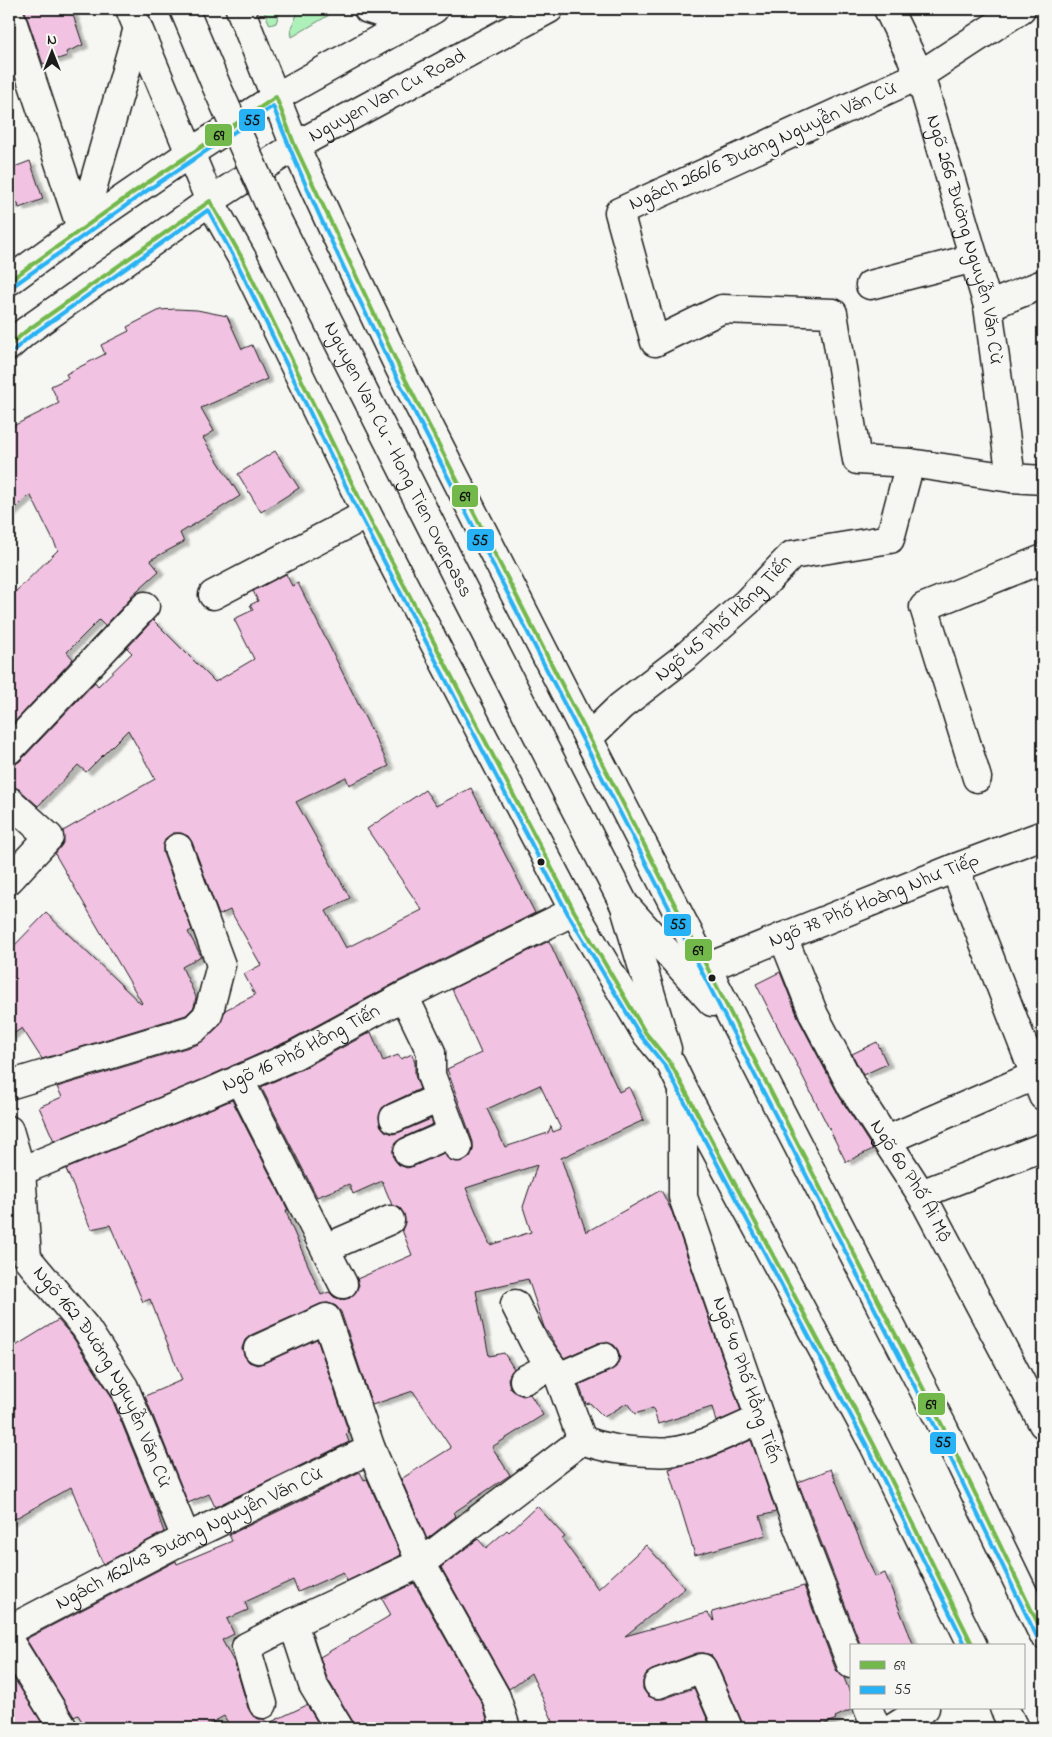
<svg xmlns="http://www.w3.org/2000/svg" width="1052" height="1737" font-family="'Indie Flower',sans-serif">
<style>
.green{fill:#aef0ba;stroke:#65866b}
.building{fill:#f2c2e3;stroke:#1c1c1c;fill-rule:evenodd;filter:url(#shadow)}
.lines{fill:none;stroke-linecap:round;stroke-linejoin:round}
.minor-casing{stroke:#1c1c1c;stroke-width:31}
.major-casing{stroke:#1c1c1c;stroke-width:31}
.minor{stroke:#f6f6f2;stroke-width:28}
.major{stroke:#f6f6f2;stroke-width:28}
.major-bridge-casing{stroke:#1c1c1c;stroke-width:31;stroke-linecap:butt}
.major-bridge{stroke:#f6f6f2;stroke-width:28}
.bus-1-casing{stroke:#f6f6f2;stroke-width:8}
.bus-2-casing{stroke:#f6f6f2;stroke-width:8}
.bus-1{stroke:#72b84b;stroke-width:4}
.bus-2{stroke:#26b2f4;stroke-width:4}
.bus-dot{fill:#1c1c1c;stroke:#f6f6f2;stroke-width:2}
.labels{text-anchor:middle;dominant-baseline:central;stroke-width:4.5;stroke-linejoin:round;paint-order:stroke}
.street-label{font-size:20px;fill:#1c1c1c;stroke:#f6f6f2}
.line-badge{stroke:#f6f6f2;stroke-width:2}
.pale-badge-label{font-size:14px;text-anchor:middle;font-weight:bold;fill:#111}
</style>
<defs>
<filter id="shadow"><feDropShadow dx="5.5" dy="3" stdDeviation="1" flood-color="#0004"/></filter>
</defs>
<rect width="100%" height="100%" fill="#f6f6f2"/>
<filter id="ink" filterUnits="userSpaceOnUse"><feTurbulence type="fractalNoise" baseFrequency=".02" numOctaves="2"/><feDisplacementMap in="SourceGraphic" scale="10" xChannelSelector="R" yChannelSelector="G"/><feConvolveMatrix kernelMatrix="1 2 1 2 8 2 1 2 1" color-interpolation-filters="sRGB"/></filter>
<g filter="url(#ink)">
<g class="green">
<polygon points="263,9 281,9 276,23 270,25"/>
<polygon points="299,9 317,9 327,12 329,15 292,37 291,30"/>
</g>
<g class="building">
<polygon points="24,9 71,9 83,45 66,52 67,56 43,64"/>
<polygon points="30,161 43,199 19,208 18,203 9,206 9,169"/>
<polygon points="176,309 197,310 227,316 242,349 252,345 267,379 201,408 214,431 203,438 240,496 180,533 184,542 150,560 159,571 130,597 131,598 105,626 99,620 67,652 73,659 9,728 9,598 58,550 30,494 9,515 9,428 59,403 51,386 68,378 66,374 105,354 101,345 129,331 127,327 160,310"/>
<polygon points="275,451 299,488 261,512 238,474"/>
<polygon points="286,574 292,586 298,583 389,766 349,785 346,777 296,802 350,898 326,911 346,948 422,910 367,829 425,790 436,806 471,788 535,913 397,982 288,1041 203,1079 54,1141 39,1107 62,1097 57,1087 199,1044 219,1026 225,1010 255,995 244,974 261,965 230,910 219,915 192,842 188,836 181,833 173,833 166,838 163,845 163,853 192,930 188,932 201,956 182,967 196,997 194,1007 186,1015 42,1059 22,1028 9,1037 9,951 46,913 141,1004 142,1003 55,854 64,841 63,831 155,779 128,730 86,772 78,765 38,806 19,789 9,786 9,765 14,765 20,761 95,682 98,686 132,653 127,648 153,620 215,682 254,659 234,619 253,610 250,605 258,601 253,591"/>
<path d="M549 941 619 1092 629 1087 644 1120 561 1158 586 1232 661 1190 672 1212 741 1411 716 1422 712 1407 658 1424 653 1408 635 1414 627 1403 604 1417 590 1403 586 1404 579 1385 610 1371 616 1367 620 1358 618 1350 614 1345 606 1342 598 1343 564 1358 544 1327 528 1279 476 1291 489 1356 504 1353 514 1369 511 1372 508 1379 510 1388 516 1393 523 1396 530 1394 543 1415 492 1447 510 1475 453 1513 456 1516 427 1539 401 1479 451 1448 413 1391 372 1405 341 1312 336 1306 328 1303 320 1304 251 1335 245 1340 242 1348 244 1355 249 1362 257 1365 264 1363 317 1339 349 1433 346 1434 349 1442 215 1507 209 1494 188 1503 145 1396 182 1380 150 1299 143 1302 110 1225 91 1229 66 1169 232 1100 288 1210H286L290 1223 321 1295 329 1292 334 1297 342 1300 350 1298 356 1292 359 1285 357 1279 412 1255 402 1230 405 1222 404 1214 400 1208 392 1205 382 1181 353 1194 349 1184 317 1197 261 1087 302 1069 371 1032 383 1061 398 1055 401 1059 412 1054 415 1063V1075L420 1089 388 1104 382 1108 379 1116 380 1125 385 1131 393 1134 400 1132 431 1119 433 1124 402 1138 396 1142 393 1150 394 1159 399 1165 407 1168 414 1166 444 1153 448 1159 455 1162 464 1161 470 1157 473 1150V1142L447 1069 481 1053 452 989ZM540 1085 561 1129 553 1132 551 1126 548 1133 505 1147 487 1109ZM537 1165 523 1207 531 1232 490 1245 466 1188Z"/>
<polygon points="780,972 800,1022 839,1096 873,1149 846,1162 756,984"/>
<polygon points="877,1042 887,1064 863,1075 852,1054"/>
<polygon points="58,1320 72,1336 110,1394 159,1515 158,1515 164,1532 103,1564 71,1487 9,1522 9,1350"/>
<polygon points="751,1440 776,1512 760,1516 766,1535 695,1555 669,1469 710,1458"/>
<polygon points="831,1469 875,1577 885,1573 914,1646 861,1646 798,1482"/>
<polygon points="360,1472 364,1480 367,1479 401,1555 347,1581 343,1572 298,1592 293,1580 245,1602 248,1610 227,1619 234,1634 222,1640 235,1664 248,1708 253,1716 259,1719 264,1719 267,1724 307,1705 321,1728 231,1728 224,1716 202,1728 86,1728 78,1715 74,1717 26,1639 176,1561 177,1564 232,1541 229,1535"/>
<polygon points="537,1506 565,1537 562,1539 598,1589 646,1545 685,1588 625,1636 707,1613 714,1621 712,1612 804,1586 836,1670 844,1678 851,1695 851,1708 853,1709 835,1717 836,1719 816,1728 743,1728 742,1722 716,1662 711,1655 704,1653 697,1653 652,1670 646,1674 643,1681 643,1689 648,1696 656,1699 663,1699 694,1688 711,1728 556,1728 531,1673 509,1689 441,1567 478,1539 486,1548 507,1530 509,1532"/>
<polygon points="414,1583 482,1703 490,1728 355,1728 352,1720 327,1678 320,1657 391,1615 382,1599"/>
<polygon points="9,1670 45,1728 9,1728"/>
</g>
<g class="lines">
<defs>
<g id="minor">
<path id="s1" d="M888 9 920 75 988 306 1011 478"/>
<polyline points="1021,9 920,75 619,212 655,342 722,309 833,313 857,460 910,463 1011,478 1043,480"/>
<polyline points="9,12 81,228"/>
<polyline points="870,285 974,258"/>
<polyline points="988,306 1043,284"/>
<polyline points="213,595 367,514"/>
<path id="s2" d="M588 738 621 706 686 656 747 602 792 555 890 539 910 463"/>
<polyline points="9,750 145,606"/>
<polyline points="977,778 924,607 1043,559"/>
<polyline points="9,801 49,837 9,880"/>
<polyline points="955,868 1043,1096"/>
<path id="s3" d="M783 937 814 1015 853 1089 921 1194 1043 1424"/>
<path id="s4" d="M706 968 955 868 1043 835"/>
<polyline points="404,996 431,1052 431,1075 458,1147"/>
<polyline points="239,1079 343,1284"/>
<polyline points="9,1085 194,1029 208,1015 221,965 178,848"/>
<path id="s5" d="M683 1089V1197L793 1514 851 1664"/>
<polyline points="394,1118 439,1098"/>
<path id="s6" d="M9 1130 21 1171 27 1258 85 1327 124 1387 186 1538"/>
<polyline points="887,1140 1043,1072"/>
<polyline points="408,1152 452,1133"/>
<path id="s7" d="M21 1171 209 1093 295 1055 404 996 574 911"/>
<polyline points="921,1194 1043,1147"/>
<polyline points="326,1248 390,1220"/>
<polyline points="515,1304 534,1342 559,1377 582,1440"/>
<polyline points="258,1349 326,1318 371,1449 421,1563 496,1697 506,1728"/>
<polyline points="559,1377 604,1357"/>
<polyline points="524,1380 551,1366"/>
<path d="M582 1440C606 1449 625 1451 650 1452 656 1452 663 1453 669 1452 701 1448 731 1432 760 1419"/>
<polyline points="293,1623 313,1685 339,1728"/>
<path id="s8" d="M9 1630 186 1538 371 1449"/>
<polyline points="9,1641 63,1728"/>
<polyline points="658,1684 702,1668 728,1728"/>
<polyline points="263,1704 246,1647 293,1623 421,1563 582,1440"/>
<polyline points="868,1708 876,1728"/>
<polyline points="893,1728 925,1708"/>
</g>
<g id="major">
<polyline points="130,9 210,201 242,258 367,514 574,911 645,1032 671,1064 683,1089 874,1445 973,1646"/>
<polyline points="240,9 295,146 334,231 400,369 588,738 944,1429 1043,1634"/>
<polyline points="368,9 409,22"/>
<polyline points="81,228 138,28"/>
<polyline points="9,281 91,221 190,153 276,97 434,9"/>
<path id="s9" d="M9 346 25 332 210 201 295 146 549 9"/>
<polyline points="624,904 712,1002"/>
<polyline points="626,911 667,1049"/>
<polyline points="1004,1708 1014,1728"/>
</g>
</defs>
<use href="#minor" class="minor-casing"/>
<use href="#major" class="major-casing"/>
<use href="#minor" class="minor"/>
<use href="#major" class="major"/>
<defs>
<g id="major-bridge">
<path id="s10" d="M184 9 216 85 272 210 458 579 624 904"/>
</g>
</defs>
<use href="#major-bridge" class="major-bridge-casing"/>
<use href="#major-bridge" class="major-bridge"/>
<defs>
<g id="bus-1">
<polyline points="9,281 141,187 276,97 295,146 400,369 944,1429 1043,1634"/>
<polyline points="9,346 25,332 210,201 242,258 367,514 574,911 645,1032 671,1064 874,1445 973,1646"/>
</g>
<g id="bus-2">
<path d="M13 286 145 192 273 106C308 197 352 284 394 372L938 1432 1037 1637"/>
<polyline points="13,351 29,337 208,210 236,261 361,517 568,914 640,1035 666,1067 868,1448 966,1646"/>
</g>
</defs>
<use href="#bus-1" class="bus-1-casing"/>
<use href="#bus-2" class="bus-2-casing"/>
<use href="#bus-1" class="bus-1"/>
<use href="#bus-2" class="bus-2"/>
</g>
</g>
<g class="bus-dot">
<circle cx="541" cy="862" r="4.5"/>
<circle cx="712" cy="978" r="4.5"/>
</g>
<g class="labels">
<g class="street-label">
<text stroke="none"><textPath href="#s9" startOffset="454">Nguyen Van Cu Road</textPath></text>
<text transform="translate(763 147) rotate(-24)">Ngách 266/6 Đường Nguyễn Văn Cừ</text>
<text stroke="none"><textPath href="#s1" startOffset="244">Ngõ 266 Đường Nguyễn Văn Cừ</textPath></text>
<text stroke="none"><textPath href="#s10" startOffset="499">Nguyen Van Cu – Hong Tien Overpass</textPath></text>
<text stroke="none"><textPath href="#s2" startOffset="181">Ngõ 45 Phố Hồng Tiến</textPath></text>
<text stroke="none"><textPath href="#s4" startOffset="181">Ngõ 78 Phố Hoàng Như Tiếp</textPath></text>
<text stroke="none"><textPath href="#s7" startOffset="306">Ngõ 16 Phố Hồng Tiến</textPath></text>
<text stroke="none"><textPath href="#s3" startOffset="276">Ngõ 60 Phố Ái Mộ</textPath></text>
<text stroke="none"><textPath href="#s6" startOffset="272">Ngõ 162 Đường Nguyễn Văn Cừ</textPath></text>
<text stroke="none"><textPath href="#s5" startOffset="302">Ngõ 40 Phố Hồng Tiến</textPath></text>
<text stroke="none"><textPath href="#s8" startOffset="202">Ngách 162/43 Đường Nguyễn Văn Cừ</textPath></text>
</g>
</g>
<g class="line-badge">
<rect x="238" y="108" width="28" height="24" rx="5" fill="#26b2f4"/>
<rect x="204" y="123" width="29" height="24" rx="5" fill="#72b84b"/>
<rect x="451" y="484" width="28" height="24" rx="5" fill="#72b84b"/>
<rect x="466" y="528" width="29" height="24" rx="5" fill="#26b2f4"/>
<rect x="663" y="913" width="29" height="24" rx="5" fill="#26b2f4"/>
<rect x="684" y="938" width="29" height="24" rx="5" fill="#72b84b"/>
<rect x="917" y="1392" width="29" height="24" rx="5" fill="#72b84b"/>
<rect x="929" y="1431" width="28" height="24" rx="5" fill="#26b2f4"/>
</g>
<g class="pale-badge-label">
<text x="252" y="125">55</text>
<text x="219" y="140">69</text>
<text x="465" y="501">69</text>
<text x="480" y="545">55</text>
<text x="678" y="929">55</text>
<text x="698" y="955">69</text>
<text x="931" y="1409">69</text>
<text x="943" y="1447">55</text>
</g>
<rect width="1052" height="1737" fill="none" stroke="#f6f6f2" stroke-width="30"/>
<rect x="15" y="15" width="1022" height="1707" fill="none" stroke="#1c1c1c" stroke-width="2" filter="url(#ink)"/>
<rect x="850" y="1644" width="175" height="65" fill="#f6f6f2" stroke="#9f9f9c"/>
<rect x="860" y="1661" width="25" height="8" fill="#72b84b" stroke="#9f9f9c"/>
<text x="894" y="1670" font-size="15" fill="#1c1c1c">69</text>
<rect x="860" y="1686" width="25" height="8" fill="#26b2f4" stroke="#9f9f9c"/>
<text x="894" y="1694" font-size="15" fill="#1c1c1c">55</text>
<g transform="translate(52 52)" stroke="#f6f6f2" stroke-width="4" paint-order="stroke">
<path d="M0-4L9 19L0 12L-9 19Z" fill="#1c1c1c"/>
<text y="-8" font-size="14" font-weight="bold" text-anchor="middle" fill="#1c1c1c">N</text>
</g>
</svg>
